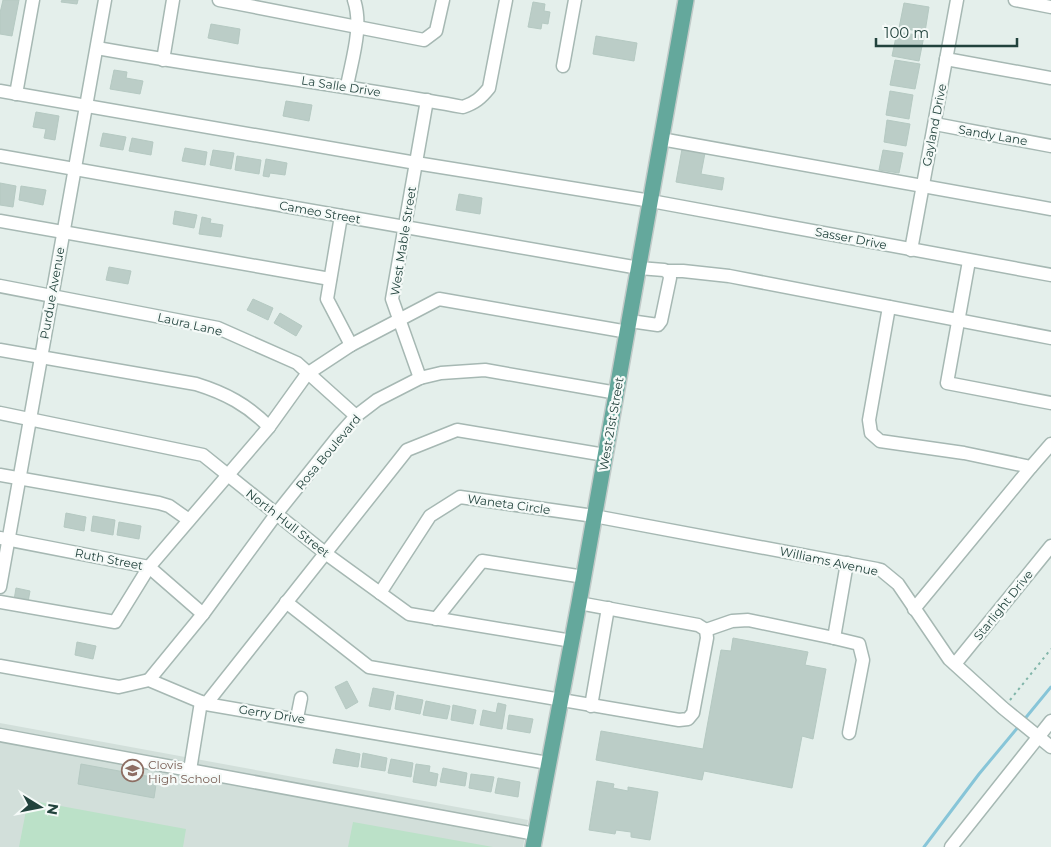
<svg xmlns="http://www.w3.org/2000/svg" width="1051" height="847" font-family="Montserrat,sans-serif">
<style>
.built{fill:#d2dfda}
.green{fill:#bbe1c8}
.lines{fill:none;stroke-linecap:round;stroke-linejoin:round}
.stream{stroke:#87c5d8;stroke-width:3}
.building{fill:#bbcdc7;stroke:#b5c9c2}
.minor-casing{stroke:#a6b8b3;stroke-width:15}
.major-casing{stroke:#c1cac8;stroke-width:18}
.path{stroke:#81b5a9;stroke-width:2;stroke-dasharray:2.5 4;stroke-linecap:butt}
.minor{stroke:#fff;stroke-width:12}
.major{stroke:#64a89c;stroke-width:15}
.labels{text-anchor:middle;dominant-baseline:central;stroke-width:4.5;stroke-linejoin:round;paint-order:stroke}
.street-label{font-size:12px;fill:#21423c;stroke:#f5faf8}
.education-label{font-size:12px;fill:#785e54;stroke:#f5faf8;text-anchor:start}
</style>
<rect width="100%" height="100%" fill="#e4efeb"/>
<polygon class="built" points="0,723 528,820 523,847 0,847"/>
<g class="green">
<polygon points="28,800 186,829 183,847 19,847"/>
<polygon points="353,822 493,847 348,847"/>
</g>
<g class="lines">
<g class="stream">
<polyline points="1023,721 1051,687"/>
<polyline points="924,847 979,774 1019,726"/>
</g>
</g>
<g class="building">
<polygon points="3,0 19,0 12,36 0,34 0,13"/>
<polygon points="62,0 78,0 77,4 61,2"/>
<polygon points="533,2 545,4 544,11 550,12 548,24 542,23 541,29 528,27"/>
<polygon points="904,3 929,7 925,32 899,28"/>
<polygon points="211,24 240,29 238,44 208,38"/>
<polygon points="897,32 924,36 919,61 892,56"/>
<polygon points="596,36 637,43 634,61 593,54"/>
<polygon points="895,60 920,64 915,89 890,85"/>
<polygon points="114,70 127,72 126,78 143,81 140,94 110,89"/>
<polygon points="890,91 913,95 909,119 886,115"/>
<polygon points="286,101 312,105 309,121 283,116"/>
<polygon points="36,112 59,116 55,140 44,138 46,129 33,127"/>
<polygon points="887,120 910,124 906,146 884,142"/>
<polygon points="103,133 126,137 123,150 100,146"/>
<polygon points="132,138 153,142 151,155 129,151"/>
<polygon points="185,148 207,152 205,165 182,161"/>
<polygon points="682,149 705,153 701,174 724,178 722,190 676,182"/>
<polygon points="213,150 234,153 231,169 210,165"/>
<polygon points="883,150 903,153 899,173 879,170"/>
<polygon points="237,156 261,160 259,174 235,170"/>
<polygon points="266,159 287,163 285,175 270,173 269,177 263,176"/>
<polygon points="0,183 16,186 13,207 0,205"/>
<polygon points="21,186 46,190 43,205 19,200"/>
<polygon points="459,194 482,198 480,214 456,210"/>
<polygon points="175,211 197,215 194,228 173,224"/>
<polygon points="202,217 211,219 210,223 223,225 221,237 199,234"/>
<polygon points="109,267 131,271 128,284 106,280"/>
<polygon points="253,299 273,308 268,320 247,310"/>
<polygon points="280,313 302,326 296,336 274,323"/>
<polygon points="66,513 86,517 84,531 64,527"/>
<polygon points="93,516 115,520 113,535 91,531"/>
<polygon points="119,522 141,526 139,539 117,535"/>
<polygon points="16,588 30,591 28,602 14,600"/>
<polygon points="733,638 808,652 805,665 826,669 813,739 802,736 792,788 704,771 702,780 596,760 601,731 703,749 721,650 731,651"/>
<polygon points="77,642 96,646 93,659 75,655"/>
<polygon points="347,681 358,702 346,709 335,687"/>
<polygon points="373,688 394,692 390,710 369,706"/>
<polygon points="397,695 423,700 420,714 395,709"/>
<polygon points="426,701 450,706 447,719 423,715"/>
<polygon points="498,703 506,705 502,729 480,725 483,710 496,713"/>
<polygon points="453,705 476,710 473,724 451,720"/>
<polygon points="509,715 533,719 530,733 507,729"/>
<polygon points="336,749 360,754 358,767 333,763"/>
<polygon points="363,753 387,758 385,771 361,767"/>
<polygon points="391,759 413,763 411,777 388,773"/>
<polygon points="81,764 157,778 154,798 78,784"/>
<polygon points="416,764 430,766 429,772 438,774 436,786 413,782"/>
<polygon points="443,768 467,773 465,786 440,782"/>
<polygon points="471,774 494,777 491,792 469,788"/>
<polygon points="498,778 520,782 518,797 495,793"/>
<polygon points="597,781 614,784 613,788 628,791 628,787 658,792 650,840 631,837 631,832 616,830 615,834 589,830"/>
</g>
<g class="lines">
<defs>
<g id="minor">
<polyline points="219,0 424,40 436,31 443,0"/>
<polyline points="1015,0 1051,7"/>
<path d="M97 48C219 70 341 84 463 107 475 103 481 98 489 88L506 0"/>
<polyline points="946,59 1051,78"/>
<polyline points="163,60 173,0"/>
<polyline points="563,66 575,0"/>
<path d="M347 86C352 59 363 27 354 0"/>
<polyline points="0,91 416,163 651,201 1051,275"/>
<polyline points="16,94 33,0"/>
<polyline points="935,124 1051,146"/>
<polyline points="661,139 1051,209"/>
<polyline points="0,156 639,268 664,270 669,273 670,278 661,321 658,325 630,321"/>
<polyline points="341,216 327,299 351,345"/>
<polyline points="0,221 330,279"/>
<polyline points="911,250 957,0"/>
<polyline points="969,261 947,383 1051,403"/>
<polyline points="667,271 683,271 729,276 1051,338"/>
<polyline points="0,286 218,328 297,363 356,416"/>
<polyline points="889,307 869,420 871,433 880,441 964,453 1031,467 1051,444"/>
<path d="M0 350 196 384C225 393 248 405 269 427"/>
<polyline points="420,378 392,299 427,100"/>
<polyline points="0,413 203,455 325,553 409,614 572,641"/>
<polyline points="0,475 159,503 169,506 189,520"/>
<polyline points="0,538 149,567 203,614"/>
<polyline points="0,587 105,0"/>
<polyline points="380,593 430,516 460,497 594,516 877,569 881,570 898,584 949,659 1003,708 1051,747"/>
<polyline points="0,602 115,622 149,567 269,427 307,374 351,345 439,299 628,332"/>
<polyline points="286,602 369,667 679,720 688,719 693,713 707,638 706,630 698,625 579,603"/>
<polyline points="914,609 1031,467"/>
<polyline points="436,619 482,561 584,577"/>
<polyline points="706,630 732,621 748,620 834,638 847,563"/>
<polyline points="834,638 859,644 863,660 849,733"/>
<polyline points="955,664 1051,546"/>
<polyline points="0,666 119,687 149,680 206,704 548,763"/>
<polyline points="149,680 203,614 277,513 340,434 356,416 377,400 420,378 441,373 485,370 617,393"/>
<polyline points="206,704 407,450 457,430 605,455"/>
<polyline points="591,706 608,608"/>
<polyline points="297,718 301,698"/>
<polyline points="0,735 535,834"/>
<polyline points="190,770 201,702"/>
<polyline points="951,847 1051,721"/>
</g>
<path id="major" d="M533 847C548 765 564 684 579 603L686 0"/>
</defs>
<use href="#minor" class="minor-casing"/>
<use href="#major" class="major-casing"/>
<polyline class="path" points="1010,700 1051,649"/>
<use href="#minor" class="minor"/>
<use href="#major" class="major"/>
</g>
<defs>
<symbol id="school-ring" viewBox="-11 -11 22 22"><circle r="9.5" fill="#f5faf8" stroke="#8d6e63" stroke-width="1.5"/><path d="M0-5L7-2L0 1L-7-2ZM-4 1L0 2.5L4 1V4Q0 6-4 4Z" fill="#8d6e63"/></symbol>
</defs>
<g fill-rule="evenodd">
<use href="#school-ring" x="120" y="758" width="25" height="25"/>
</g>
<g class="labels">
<g class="street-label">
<text transform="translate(341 86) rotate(9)">La Salle Drive</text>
<text transform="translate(934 125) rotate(-79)">Gayland Drive</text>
<text transform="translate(993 135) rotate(10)">Sandy Lane</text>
<text transform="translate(320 212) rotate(10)">Cameo Street</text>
<text transform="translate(851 238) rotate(11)">Sasser Drive</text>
<text transform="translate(403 241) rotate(-81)">West Mable Street</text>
<text transform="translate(52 293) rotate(-80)">Purdue Avenue</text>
<text transform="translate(190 324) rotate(13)">Laura Lane</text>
<text transform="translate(611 424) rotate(-80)">West 21st Street</text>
<text transform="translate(328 452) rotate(-50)">Rosa Boulevard</text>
<text transform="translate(509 504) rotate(8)">Waneta Circle</text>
<text transform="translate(288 523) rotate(38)">North Hull Street</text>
<text transform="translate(109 559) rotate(11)">Ruth Street</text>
<text transform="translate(829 561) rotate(12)">Williams Avenue</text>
<text transform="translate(1003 605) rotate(-51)">Starlight Drive</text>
<text transform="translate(272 714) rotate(9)">Gerry Drive</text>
</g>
<g class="education-label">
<text x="148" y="764">Clovis<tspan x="148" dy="14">High School</tspan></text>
</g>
</g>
<g transform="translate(40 807) rotate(100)" stroke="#f5faf8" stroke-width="4" paint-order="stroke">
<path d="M0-4L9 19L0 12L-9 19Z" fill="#21423c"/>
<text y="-8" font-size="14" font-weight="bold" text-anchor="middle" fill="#21423c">N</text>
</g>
<path d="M876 38v8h141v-8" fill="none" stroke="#21423c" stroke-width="2.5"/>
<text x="884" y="38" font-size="15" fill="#21423c" stroke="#f5faf8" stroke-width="4" paint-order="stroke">100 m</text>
</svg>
